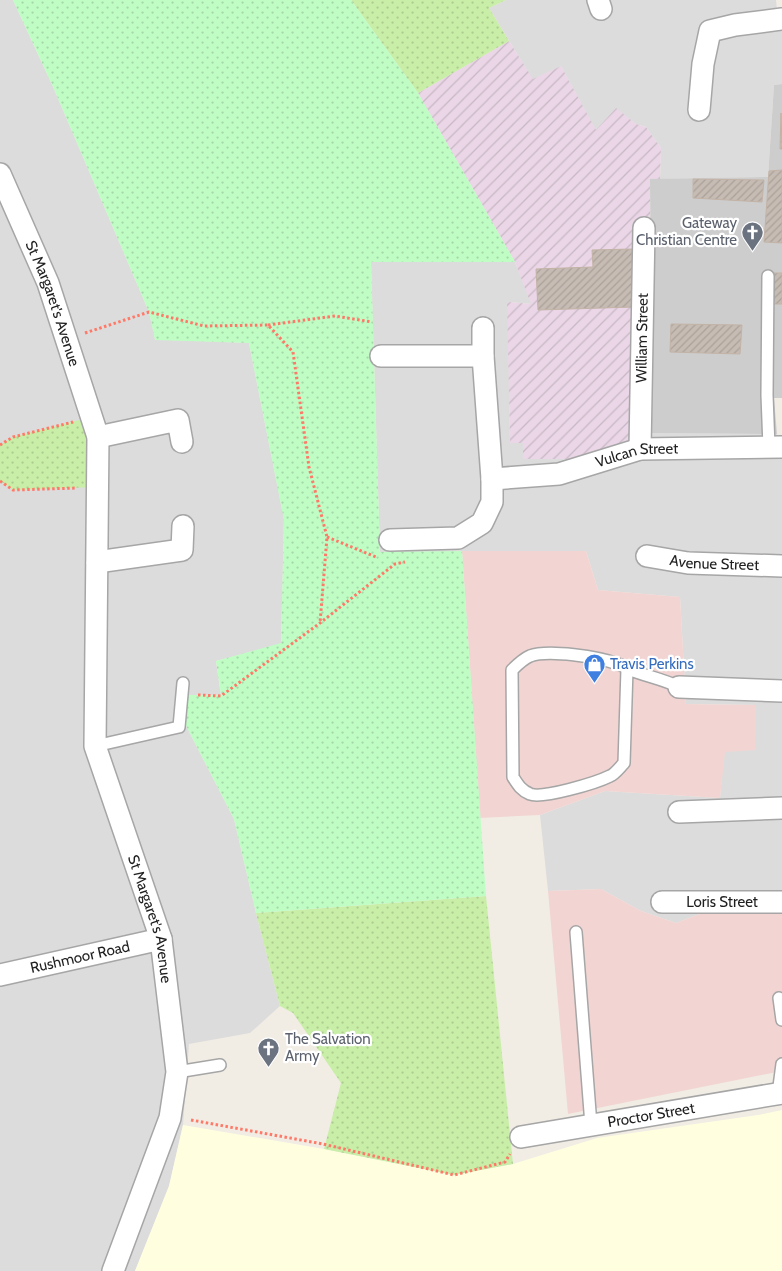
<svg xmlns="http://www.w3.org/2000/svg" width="782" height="1271" font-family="Cabin,sans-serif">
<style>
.residential{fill:#dddcdc}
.commercial{fill:#f2d5d3}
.industrial{fill:url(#industrial-furrows)}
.education{fill:#ffffe0}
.religious{fill:#cdcdcd}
.grass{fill:url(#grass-dots)}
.park{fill:url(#park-dots)}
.building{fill:url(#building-hatch);stroke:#c3b3a6}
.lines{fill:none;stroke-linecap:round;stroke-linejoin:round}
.service-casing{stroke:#a6a6a6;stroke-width:14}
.minor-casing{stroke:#a6a6a6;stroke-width:24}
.path{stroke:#ff7968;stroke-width:3;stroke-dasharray:2.5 2.5;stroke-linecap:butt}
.service{stroke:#fff;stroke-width:11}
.minor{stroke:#fff;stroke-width:21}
.labels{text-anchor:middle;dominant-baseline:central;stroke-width:4.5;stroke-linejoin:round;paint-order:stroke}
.worship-label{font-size:15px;fill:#5b616d;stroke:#fff;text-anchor:end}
.street-label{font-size:15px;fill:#1f1f1f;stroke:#fff}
.shop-label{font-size:15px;fill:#366cbe;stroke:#fff;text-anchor:start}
</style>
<defs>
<pattern id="industrial-furrows" width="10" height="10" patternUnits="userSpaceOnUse" patternTransform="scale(1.25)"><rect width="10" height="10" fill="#ead6e6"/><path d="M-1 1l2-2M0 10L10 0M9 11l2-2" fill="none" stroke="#c8b7c5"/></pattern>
<pattern id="grass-dots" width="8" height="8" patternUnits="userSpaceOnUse" patternTransform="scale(1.25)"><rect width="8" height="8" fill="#c9eea8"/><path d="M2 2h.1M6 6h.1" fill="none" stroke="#accc90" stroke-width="1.8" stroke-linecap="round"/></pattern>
<pattern id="park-dots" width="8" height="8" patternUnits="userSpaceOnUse" patternTransform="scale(1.25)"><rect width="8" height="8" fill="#c0fdc5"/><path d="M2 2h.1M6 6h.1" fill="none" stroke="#a5d8a9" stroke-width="1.8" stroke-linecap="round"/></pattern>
<pattern id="building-hatch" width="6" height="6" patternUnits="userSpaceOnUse" patternTransform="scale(1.25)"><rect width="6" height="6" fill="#c6bcb4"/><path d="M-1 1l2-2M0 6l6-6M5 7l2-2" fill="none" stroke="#aaa19a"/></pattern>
</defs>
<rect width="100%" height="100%" fill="#f1ede5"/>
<g class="residential">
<polygon points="0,0 13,0 54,89 149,312 155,339 249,343 284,519 281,644 216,661 221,696 182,695 180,714 234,819 256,913 280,1006 250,1033 189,1044 183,1125 169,1186 135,1271 0,1271"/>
<polygon points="506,0 776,0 777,10 782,9 782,84 774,85 768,177 660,179 661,148 646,127 636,124 616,109 596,131 561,66 533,80 489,8"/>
<polygon points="371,262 515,262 532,304 508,302 510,443 523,443 572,459 652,433 777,434 782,451 782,912 705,912 676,923 641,911 601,889 548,891 540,815 605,791 720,798 724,752 756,705 686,704 680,597 598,590 586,551 380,553"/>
</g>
<g class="commercial">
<polygon points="462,551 586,551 598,590 680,597 686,704 756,705 755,750 725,752 720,798 605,791 540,815 480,818"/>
<polygon points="601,889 641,911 676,923 705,912 782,912 782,1071 568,1114 548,891"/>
</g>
<polygon class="industrial" points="509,41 533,79 561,66 596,130 616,108 636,124 646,127 661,148 660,179 650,180 652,433 572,459 523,459 523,443 510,443 507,302 531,304 515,262 418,93"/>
<polygon class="education" points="782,1110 782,1271 135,1271 169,1186 183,1125 324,1149 454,1175 513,1164 597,1138 758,1115"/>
<polygon class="religious" points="782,84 782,398 774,398 777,434 652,433 650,179 768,177 774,85"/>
<g class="grass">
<polygon points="351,0 506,0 489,8 509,41 418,93"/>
<polygon points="91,417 97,487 13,490 0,481 0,445 13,437"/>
<polygon points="486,896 513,1164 454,1175 324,1149 341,1083 293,1013 280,1006 256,913"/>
</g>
<polygon class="park" points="13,0 351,0 418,93 515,262 371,262 380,552 462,551 486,896 256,913 234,819 180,714 182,695 221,695 216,661 281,643 284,520 249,343 155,340 149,312 54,89"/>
<g class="building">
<polygon points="781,113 782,149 780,149"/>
<polygon points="782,170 782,243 764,242 769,171"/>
<polygon points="693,179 764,180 762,202 693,198"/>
<polygon points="632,249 634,307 538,310 536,269 593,267 592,250"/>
<polygon points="772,273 782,273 782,304 773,304"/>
<polygon points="671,324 742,325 740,354 670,352"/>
</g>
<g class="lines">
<defs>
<g id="service">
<polyline points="768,276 767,395 769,447"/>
<path d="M627 669 624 763C620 767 615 774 610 776 596 783 542 799 530 794 521 790 518 785 513 777L512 670C517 665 523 659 530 656 548 649 599 657 618 664 622 665 625 668 628 669 645 676 663 679 679 687"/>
<polyline points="95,746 179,727 183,683"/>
<polyline points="576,932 591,1125"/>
<polyline points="779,998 782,1020"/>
<polyline points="177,1072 220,1065"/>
<polyline points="778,1094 782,1064"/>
</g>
<g id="minor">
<polyline points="598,0 601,9"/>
<polyline points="699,110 703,64 710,31 735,25 782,19"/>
<path id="s1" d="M0 174 48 283 98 437 95 746 161 939 177 1072 170 1118 113 1271"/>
<polyline points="381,356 483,356"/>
<polyline points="98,437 178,420 182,442"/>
<path id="s2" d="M640 449 644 228"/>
<path id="s3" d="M492 479 559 474 640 449 782 447"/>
<polyline points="390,540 458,538 482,523 492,502 492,479 483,356 483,328"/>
<path id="s4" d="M647 556 688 563 782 566"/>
<polyline points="97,562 182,550 183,526"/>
<polyline points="679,687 782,691"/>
<polyline points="679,812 782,808"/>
<path id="s5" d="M662 902H782"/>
<path id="s6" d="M0 975 161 939"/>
<path id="s7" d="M521 1137 782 1093"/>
</g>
</defs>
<use href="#service" class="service-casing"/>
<use href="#minor" class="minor-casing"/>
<g class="path">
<polyline points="268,325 335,316 372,322"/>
<polyline points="85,333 149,312 204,326 268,325 293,352 309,467 327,537 320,623"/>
<polyline points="0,445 13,437 73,422"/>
<polyline points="0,481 13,490 77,488"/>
<polyline points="327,537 376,557"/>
<polyline points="198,695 221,696 320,623 395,564 405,562"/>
<polyline points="191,1120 323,1144 454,1175 505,1162 510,1154"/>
</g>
<use href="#service" class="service"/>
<use href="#minor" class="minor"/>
</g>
<defs>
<symbol id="church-pin" viewBox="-11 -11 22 30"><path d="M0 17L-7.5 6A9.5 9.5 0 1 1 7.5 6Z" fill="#6b7280" stroke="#fff"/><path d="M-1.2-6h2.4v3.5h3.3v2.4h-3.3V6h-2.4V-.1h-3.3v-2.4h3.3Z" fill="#fff"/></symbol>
<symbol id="shop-pin" viewBox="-11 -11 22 30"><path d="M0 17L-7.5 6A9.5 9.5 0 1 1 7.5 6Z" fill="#3f7fe0" stroke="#fff"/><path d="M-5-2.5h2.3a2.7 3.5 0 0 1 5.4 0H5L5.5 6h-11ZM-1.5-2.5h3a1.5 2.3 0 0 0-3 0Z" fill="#fff"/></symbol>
</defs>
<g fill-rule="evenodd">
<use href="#church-pin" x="740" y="220" width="25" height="34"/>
<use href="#shop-pin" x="582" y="652" width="25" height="34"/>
<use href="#church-pin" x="256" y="1036" width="25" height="34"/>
</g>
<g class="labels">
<g class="worship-label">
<text x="737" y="223">Gateway<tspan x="737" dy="17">Christian Centre</tspan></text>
<text x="285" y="1039" text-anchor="start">The Salvation<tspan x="285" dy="17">Army</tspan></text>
</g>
<g class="street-label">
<text stroke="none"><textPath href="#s1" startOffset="140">St Margaret's Avenue</textPath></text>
<text stroke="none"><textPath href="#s2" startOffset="111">William Street</textPath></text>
<text stroke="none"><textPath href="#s3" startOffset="148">Vulcan Street</textPath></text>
<text stroke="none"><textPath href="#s4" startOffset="68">Avenue Street</textPath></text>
<text stroke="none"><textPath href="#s5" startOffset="60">Loris Street</textPath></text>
<text stroke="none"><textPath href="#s1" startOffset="772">St Margaret's Avenue</textPath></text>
<text stroke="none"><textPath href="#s6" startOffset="82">Rushmoor Road</textPath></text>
<text stroke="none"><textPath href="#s7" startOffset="132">Proctor Street</textPath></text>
</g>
<g class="shop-label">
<text x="610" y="664">Travis Perkins</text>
</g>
</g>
</svg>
